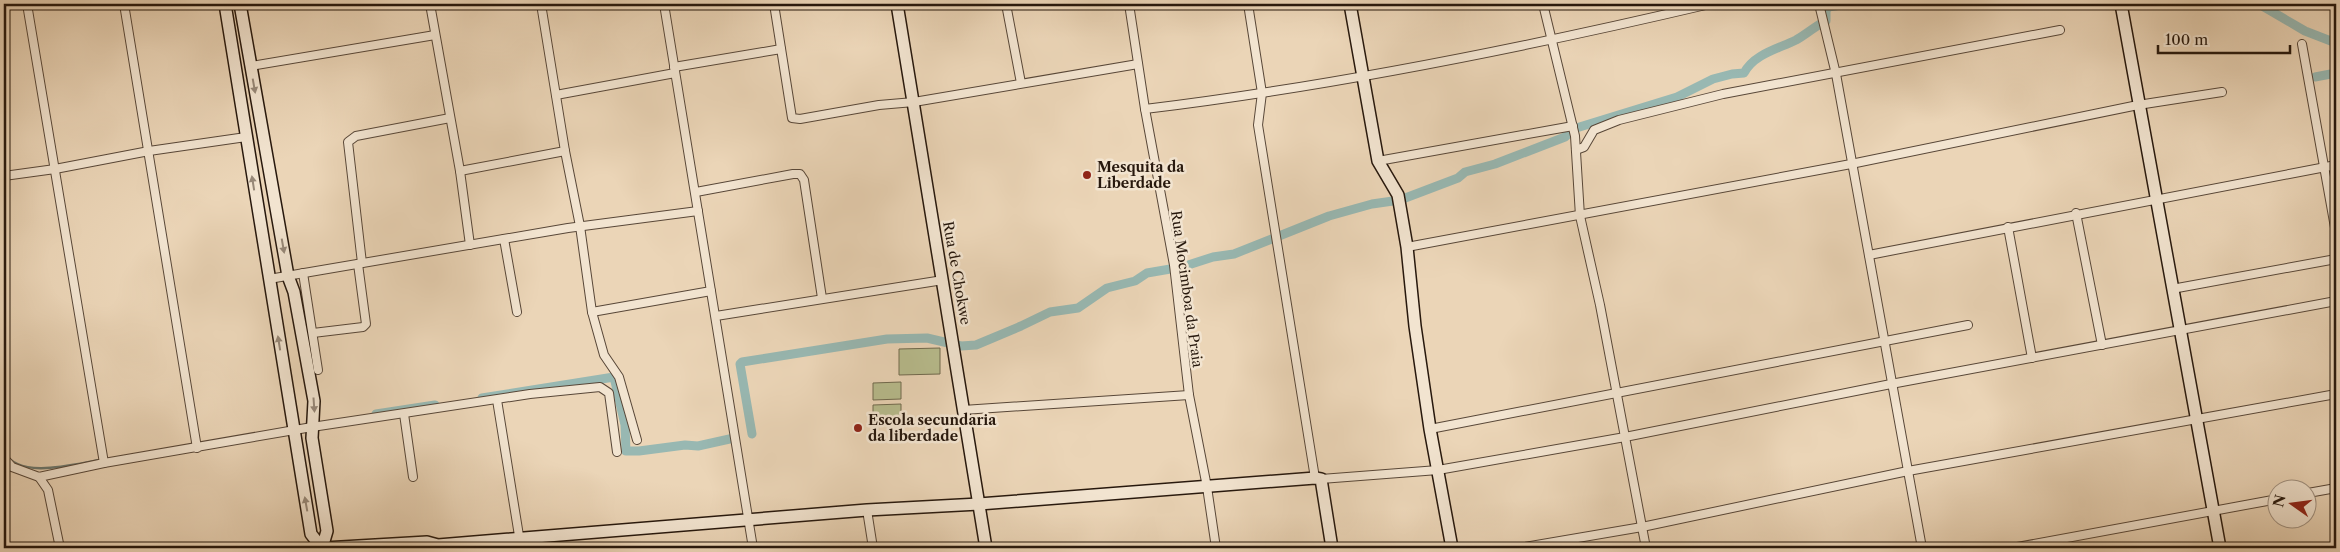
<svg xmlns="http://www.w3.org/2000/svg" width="2340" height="552" font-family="'Libre Caslon Text',serif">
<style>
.green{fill:#b8bd8e;stroke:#706a4e}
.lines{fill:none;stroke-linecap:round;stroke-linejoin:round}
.stream{stroke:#6b7870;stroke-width:2.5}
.canal{stroke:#98b8b2;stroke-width:9}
.street-casing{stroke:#584738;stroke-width:10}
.secondary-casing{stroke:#27180d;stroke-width:14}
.street{stroke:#f2e4d0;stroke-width:8}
.secondary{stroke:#f2e4d0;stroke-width:11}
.oneway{fill:#978878}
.poi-dot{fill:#8f2418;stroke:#f2e4d0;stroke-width:2}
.labels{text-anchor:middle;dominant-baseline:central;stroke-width:5;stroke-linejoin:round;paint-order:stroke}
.poi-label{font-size:14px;font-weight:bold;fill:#27180d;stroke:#f2e4d0;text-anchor:start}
.street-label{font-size:14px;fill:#27180d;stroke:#f2e4d0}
</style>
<rect width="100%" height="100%" fill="#ebd5b7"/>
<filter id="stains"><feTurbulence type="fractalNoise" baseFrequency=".004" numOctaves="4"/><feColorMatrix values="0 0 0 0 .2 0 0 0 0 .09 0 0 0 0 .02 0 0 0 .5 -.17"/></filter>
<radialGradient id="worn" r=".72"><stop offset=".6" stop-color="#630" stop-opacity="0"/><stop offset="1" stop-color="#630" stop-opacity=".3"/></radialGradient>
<g class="green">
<polygon points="940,348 940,374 899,375 899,349"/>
<polygon points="901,382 901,399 873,400 873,383"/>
<polygon points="901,404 901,420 873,421 873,405"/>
</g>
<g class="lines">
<path class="stream" d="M4 452C19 480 75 464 100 460"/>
<g class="canal">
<polyline points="2259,4 2305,31 2336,43"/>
<polyline points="1826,21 1826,11 1828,7 1848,4"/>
<polyline points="2315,77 2336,73"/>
<polyline points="482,398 614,377 625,425 626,451 639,451 685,445 698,446 734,438"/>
<polyline points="376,414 435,405"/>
<path d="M752 434 740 364 742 362 887 339 927 338 961 346 976 345 1021 326 1050 312 1078 308 1107 288 1135 281 1147 273 1182 267 1213 257 1234 254 1329 216 1372 204 1400 200 1458 178 1465 172 1495 164 1565 137 1573 129 1677 97 1713 79 1732 74 1744 73C1754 54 1778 49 1796 40 1805 35 1813 28 1822 23"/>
</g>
<defs>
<g id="street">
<polyline points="27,4 104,463"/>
<polyline points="124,4 197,448"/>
<polyline points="430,4 460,171 470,245"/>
<polyline points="541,4 565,151 580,226 592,312 604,355 619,377 637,440"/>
<polyline points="664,4 753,548"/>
<polyline points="774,4 792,118 800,119 879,105 914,102 1138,64"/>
<polyline points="1006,4 1021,83"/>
<polyline points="1129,4 1145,109 1174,265 1189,395 1207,487 1216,548"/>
<polyline points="1248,4 1262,93 1258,125 1315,478"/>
<polyline points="1543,4 1575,136 1580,216 1600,305 1646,548"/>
<polyline points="1819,4 1836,74 1922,548"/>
<polyline points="2302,44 2336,233"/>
<polyline points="251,66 435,35"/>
<polyline points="674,67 781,49"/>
<polyline points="556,95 675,73"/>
<path d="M1145 109C1335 86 1523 48 1710 4"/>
<polyline points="1576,150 1584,147 1594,130 1619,120 1723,94 2060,30"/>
<polyline points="1378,161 1573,126"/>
<polyline points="460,171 565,151"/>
<polyline points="4,176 55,169 149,151 246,137"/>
<polyline points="696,192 793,174 800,174 804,180 822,298"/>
<polyline points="2076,213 2102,345"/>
<polyline points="2008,227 2032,358"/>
<polyline points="504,239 517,312"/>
<polyline points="1407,247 1851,164 2138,105 2222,92"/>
<polyline points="1869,255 2336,165"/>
<polyline points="362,263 348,142 356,136 450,118"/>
<polyline points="303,273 318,370"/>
<polyline points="269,279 568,228 698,211"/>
<polyline points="2172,289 2336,259"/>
<polyline points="592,312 711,291"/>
<polyline points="716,316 943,280"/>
<polyline points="313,333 363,327 366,324 358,264"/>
<polyline points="497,400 521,548"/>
<polyline points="963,410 1189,395"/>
<polyline points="404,414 413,477"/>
<polyline points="1430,429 1968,325"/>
<polyline points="4,458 12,467 39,477 104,463 312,427 530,394 600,387 609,393 617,452"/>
<polyline points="39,477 48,490 60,548"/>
<polyline points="1321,479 1438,470 1625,437 1891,384 2336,301"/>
<polyline points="2308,493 2336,488"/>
<polyline points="867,510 873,548"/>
<polyline points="1519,548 1642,527 1908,471 2336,394"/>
<polyline points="2012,548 2278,499"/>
</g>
<g id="secondary">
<polyline points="225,4 311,534 322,548"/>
<polyline points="240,4 288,276 294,292 314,401 312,438 327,531 322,548"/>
<polyline points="897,4 986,548"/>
<polyline points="1350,4 1378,161 1398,195 1407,247 1415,326 1430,429 1452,548"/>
<polyline points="2121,4 2220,548"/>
<polyline points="324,548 427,542 438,545 867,510 979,504 1315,478 1321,479 1332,548"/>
</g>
</defs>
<use href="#street" class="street-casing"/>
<use href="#secondary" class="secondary-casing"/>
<use href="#street" class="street"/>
<use href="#secondary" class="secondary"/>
</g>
<defs><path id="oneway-solid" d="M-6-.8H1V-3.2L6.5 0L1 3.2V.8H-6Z" transform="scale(1.25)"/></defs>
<g class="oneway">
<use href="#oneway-solid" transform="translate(254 86) rotate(80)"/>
<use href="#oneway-solid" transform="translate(253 183) rotate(-99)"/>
<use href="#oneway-solid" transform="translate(283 246) rotate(80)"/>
<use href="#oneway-solid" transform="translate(279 343) rotate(-99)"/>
<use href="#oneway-solid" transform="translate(314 405) rotate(86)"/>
<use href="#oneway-solid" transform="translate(306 504) rotate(-100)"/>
</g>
<g class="poi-dot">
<circle cx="1087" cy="175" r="5"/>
<circle cx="858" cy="428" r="5"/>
</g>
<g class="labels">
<g class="poi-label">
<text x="1097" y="167">Mesquita da<tspan x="1097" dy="16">Liberdade</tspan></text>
<text x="868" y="420">Escola secundaria<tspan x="868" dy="16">da liberdade</tspan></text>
</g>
<g class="street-label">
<text transform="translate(957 273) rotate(80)">Rua de Chokwe</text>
<text transform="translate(1187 289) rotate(82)">Rua Mocimboa da Praia</text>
</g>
</g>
<rect width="2340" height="552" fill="none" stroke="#ebd5b7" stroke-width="20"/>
<rect x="5" y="5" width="2330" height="542" fill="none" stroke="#27180d" stroke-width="2.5"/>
<rect x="10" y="10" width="2320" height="532" fill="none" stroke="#27180d"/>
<g transform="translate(2292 504) rotate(284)"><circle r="24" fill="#f2e4d0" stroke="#a19282"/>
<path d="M0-4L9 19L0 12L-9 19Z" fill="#8f2418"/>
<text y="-8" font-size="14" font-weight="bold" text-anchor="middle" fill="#27180d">N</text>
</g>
<path d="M2158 45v8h132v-8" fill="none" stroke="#27180d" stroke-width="2.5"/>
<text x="2165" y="45" font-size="15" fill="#27180d" stroke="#f2e4d0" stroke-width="4" paint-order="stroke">100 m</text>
<rect width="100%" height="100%" filter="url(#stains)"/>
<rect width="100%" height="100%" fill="url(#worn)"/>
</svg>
